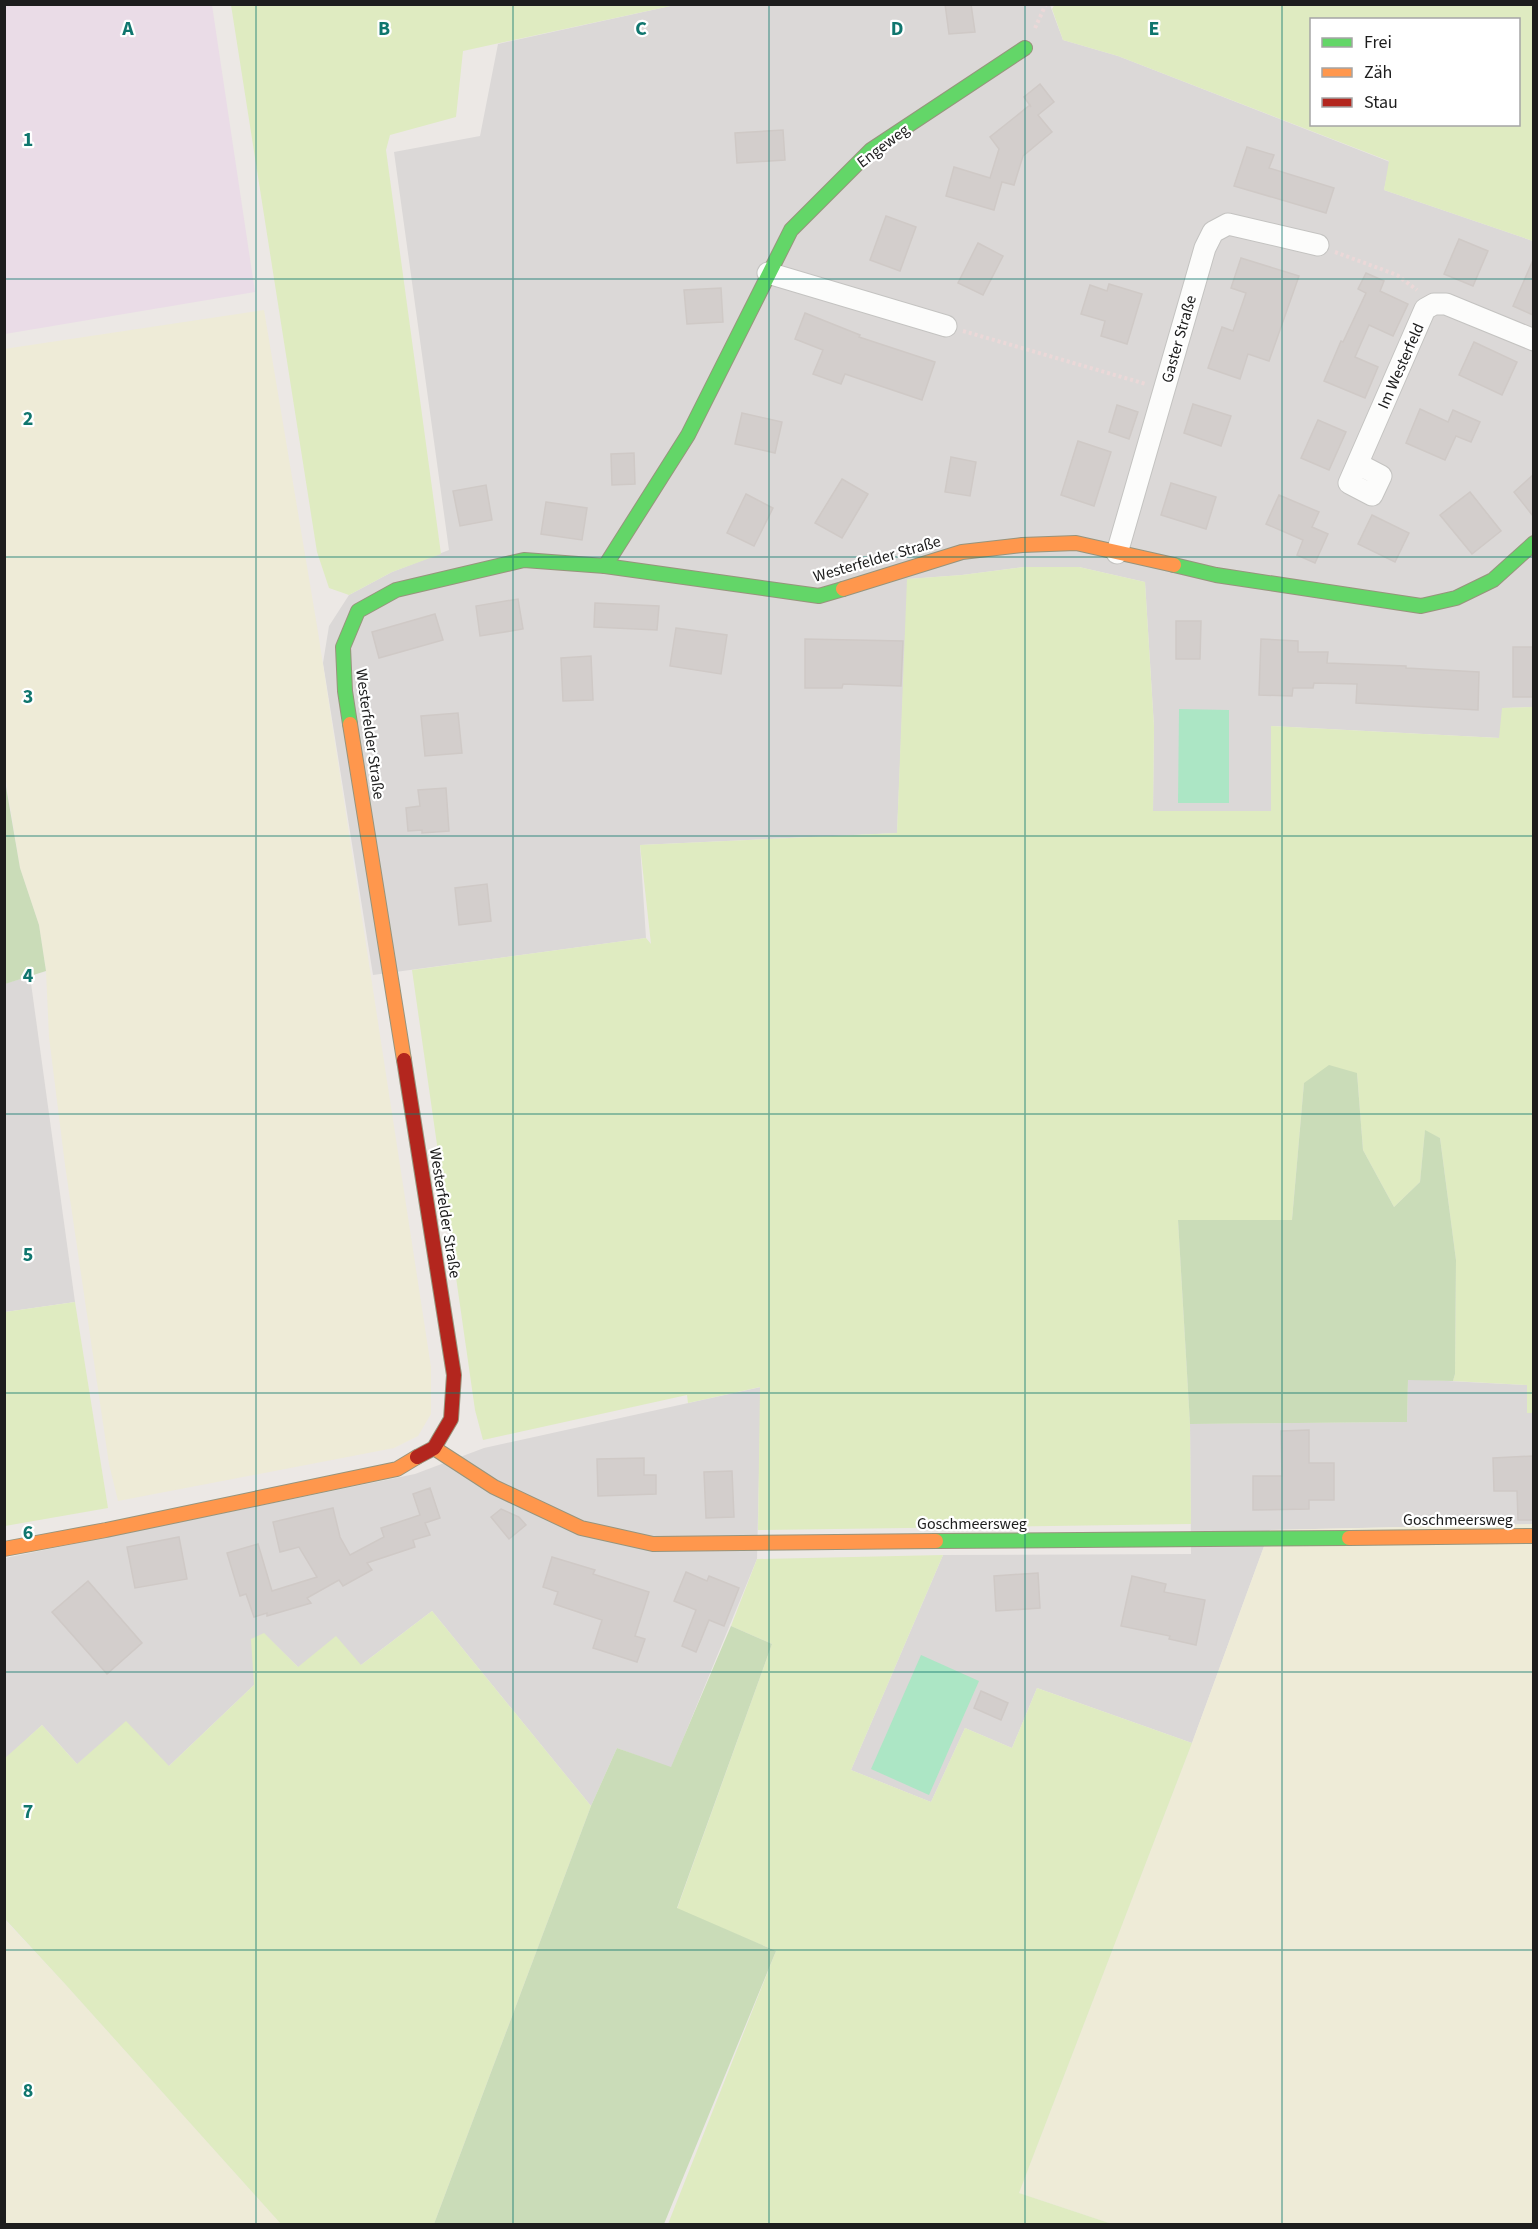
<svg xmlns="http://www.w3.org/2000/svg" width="1538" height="2229" font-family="'Source Sans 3',sans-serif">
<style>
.residential{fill:#dbd8d7}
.industrial{fill:#eadce7}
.farmland{fill:#eeebd7}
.grass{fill:#dfebc1;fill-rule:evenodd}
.forest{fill:#cadcb8}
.pitch{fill:#ace6c5}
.building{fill:#d3cecc;stroke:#cfc9c6;stroke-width:1.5}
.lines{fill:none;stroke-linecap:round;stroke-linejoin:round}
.street-casing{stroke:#c4c3c1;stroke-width:23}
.fast-casing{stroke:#97947c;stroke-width:16}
.slow-casing{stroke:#97947c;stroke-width:16}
.jam-casing{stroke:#97947c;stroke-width:16}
.path{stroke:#ebd8d8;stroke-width:4;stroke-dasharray:3 3;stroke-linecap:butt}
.street{stroke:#fcfcfb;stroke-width:21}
.fast{stroke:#63d668;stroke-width:14}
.slow{stroke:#ff974d;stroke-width:14}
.jam{stroke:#b3261e;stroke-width:14}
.grid{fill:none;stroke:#0f766e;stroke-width:1.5;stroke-opacity:0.55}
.labels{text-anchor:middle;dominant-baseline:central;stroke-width:4.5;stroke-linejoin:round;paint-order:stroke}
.street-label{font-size:16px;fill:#1d1d1d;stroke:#fff}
.grid-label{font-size:20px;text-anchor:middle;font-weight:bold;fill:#0f766e;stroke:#fff;stroke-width:4.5;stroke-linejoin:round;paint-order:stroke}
</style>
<rect width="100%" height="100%" fill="#ece8e5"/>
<g class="residential">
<polygon points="675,5 1050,5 1063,40 1118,56 1390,162 1384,190 1533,241 1533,707 1503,708 1500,738 1271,726 1271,811 1153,811 1154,727 1145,582 1079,567 1024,567 962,575 908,579 897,833 640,845 646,938 373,975 323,663 329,626 349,595 392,572 449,550 394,152 480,136 498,44"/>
<polygon points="30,976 75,1302 5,1312 4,984"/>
<polygon points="1408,1379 1527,1385 1527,1413 1534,1413 1533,1524 1270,1530 1192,1743 1037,1688 1012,1748 965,1728 931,1802 851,1770 943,1555 1191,1554 1190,1424 1407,1422"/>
<polygon points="761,1387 757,1559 671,1768 617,1748 591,1806 432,1611 361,1665 298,1667 264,1634 254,1685 169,1766 77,1764 42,1725 5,1759 5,1558 415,1474 484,1448"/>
</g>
<polygon class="industrial" points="5,4 212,5 255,292 5,334"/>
<g class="farmland">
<polygon points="264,310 318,632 431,1367 431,1414 418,1436 394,1448 118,1501 109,1464 65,1165 49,1037 46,971 39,925 20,868 5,775 4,349"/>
<polygon points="1533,1524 1533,2224 1112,2224 1019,2193 1192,1743 1270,1530"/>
<polygon points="4,1919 66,1985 281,2224 5,2224"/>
</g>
<g class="grass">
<path d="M1055 4 1533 5V241L1384 190 1389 161 1118 56 1063 40 1052 9ZM1312 20H1518V124H1312Z"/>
<polygon points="231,5 675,5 463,51 456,117 390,135 386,150 441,554 392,572 349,595 329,588 317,552"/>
<polygon points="1024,567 1079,567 1145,582 1154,727 1153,811 1271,811 1271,726 1499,738 1502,708 1533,707 1533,1413 1527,1413 1527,1385 1453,1381 1455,1374 1456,1260 1440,1138 1425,1131 1420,1182 1394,1207 1363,1150 1357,1073 1304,1083 1292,1220 1178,1220 1190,1424 1191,1524 758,1530 760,1387 688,1403 687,1395 483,1440 475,1410 412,970 646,938 651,944 640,845 897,833 907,579 962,575"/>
<polygon points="75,1302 108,1508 5,1526 5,1312"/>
<polygon points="943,1555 851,1770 931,1802 965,1728 1012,1748 1037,1688 1192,1743 1019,2193 1112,2224 668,2224 776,1951 677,1909 772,1644 731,1626 757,1559"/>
<polygon points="432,1611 591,1806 434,2224 281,2224 66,1985 5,1919 4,1759 42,1725 77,1764 126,1721 169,1766 254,1685 251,1639 264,1633 298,1667 336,1636 361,1665"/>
</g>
<g class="forest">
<polygon points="4,775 20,868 39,925 46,971 5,984"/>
<polygon points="1329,1065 1357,1073 1363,1150 1394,1207 1420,1182 1425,1130 1440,1138 1456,1260 1455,1374 1453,1381 1408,1380 1407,1422 1190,1424 1178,1220 1292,1220 1304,1083"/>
<polygon points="731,1626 772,1644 677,1908 776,1951 664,2224 434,2224 591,1806 617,1748 671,1767"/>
</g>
<g class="pitch">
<polygon points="1179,709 1229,710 1229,803 1178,803"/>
<polygon points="921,1655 979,1681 929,1795 871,1769"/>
</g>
<g class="building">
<polygon points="945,4 971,4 975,32 949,34"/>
<polygon points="1040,84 1054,102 1038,115 1052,132 1023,156 1014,185 1002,182 994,210 946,196 954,167 990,178 999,149 990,137 1030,105 1031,107 1024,97"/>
<polygon points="783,130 785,160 737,163 735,133"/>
<polygon points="1247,147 1274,155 1269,168 1334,188 1326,213 1234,186"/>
<polygon points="886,216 916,227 900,271 870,260"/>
<polygon points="1459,239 1488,251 1473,286 1444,274"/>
<polygon points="978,243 1003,256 983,295 958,283"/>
<polygon points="1241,258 1299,276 1269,361 1248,354 1240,379 1208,368 1222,327 1233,331 1246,293 1231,288"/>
<polygon points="1533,260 1533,315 1513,306"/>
<polygon points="1366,273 1384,281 1380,291 1408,304 1393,336 1369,325 1355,357 1378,367 1365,398 1324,381 1341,341 1343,342 1366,293 1358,289"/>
<polygon points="1109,284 1142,294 1127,344 1101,336 1105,321 1081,314 1090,285 1107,291"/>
<polygon points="721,288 723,322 687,324 684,290"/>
<polygon points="805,313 860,335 859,337 935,362 922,400 845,374 841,384 813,374 823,350 795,339"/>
<polygon points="1474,342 1517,362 1502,395 1459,375"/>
<polygon points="1193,404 1231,416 1221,446 1184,433"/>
<polygon points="1117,405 1138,412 1129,439 1109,432"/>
<polygon points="1420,409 1448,422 1453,410 1480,422 1471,442 1456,436 1445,460 1406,443"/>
<polygon points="742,413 782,422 775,453 735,444"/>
<polygon points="1318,420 1346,432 1329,470 1301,458"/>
<polygon points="1078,441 1111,452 1094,506 1061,495"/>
<polygon points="634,453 635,484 612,485 611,454"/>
<polygon points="951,457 976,462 970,496 945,492"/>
<polygon points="1533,475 1533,516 1514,492"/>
<polygon points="842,479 868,494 842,538 815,523"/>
<polygon points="1171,483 1216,497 1206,529 1161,515"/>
<polygon points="486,485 492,520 460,526 453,491"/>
<polygon points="1470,492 1501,531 1472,554 1440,515"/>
<polygon points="746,494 773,508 754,546 727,533"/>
<polygon points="1279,495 1319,512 1312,527 1328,534 1315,563 1297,555 1303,540 1266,524"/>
<polygon points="546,502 587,508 582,540 541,534"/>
<polygon points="1372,515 1409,533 1395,562 1358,544"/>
<polygon points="518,599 523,629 480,636 476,606"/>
<polygon points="595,603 659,606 657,630 594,627"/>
<polygon points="435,614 443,640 379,658 372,632"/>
<polygon points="1176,621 1201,621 1200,659 1176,659"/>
<polygon points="676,628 727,635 721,674 670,666"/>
<polygon points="805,639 903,641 901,686 843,684 842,688 805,688"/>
<polygon points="1261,639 1298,641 1298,652 1328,652 1327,663 1406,666 1406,668 1479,672 1478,710 1356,703 1357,684 1314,683 1313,688 1293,688 1292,696 1259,695"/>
<rect x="1513" y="647" width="20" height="50"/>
<polygon points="591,656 593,700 563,701 561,658"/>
<polygon points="458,713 462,753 425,756 421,716"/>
<polygon points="446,788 449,831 422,833 422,830 408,831 406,808 420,806 418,790"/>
<polygon points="487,884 491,921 459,925 455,888"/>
<polygon points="1309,1430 1309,1463 1334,1463 1334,1500 1309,1500 1309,1509 1253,1510 1253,1476 1282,1476 1281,1431"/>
<polygon points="1533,1456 1533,1520 1518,1520 1517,1491 1494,1491 1493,1458"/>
<polygon points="644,1458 644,1475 656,1475 656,1494 598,1496 597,1459"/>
<polygon points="732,1471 734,1517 706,1518 704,1472"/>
<polygon points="430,1488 440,1518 425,1523 430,1535 413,1540 415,1547 367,1563 372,1570 343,1586 339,1580 307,1598 311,1603 267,1616 267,1613 254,1617 246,1594 240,1596 227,1553 258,1544 272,1591 317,1577 299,1547 280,1552 273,1522 333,1508 340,1537 350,1555 384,1537 381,1528 420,1515 413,1494"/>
<polygon points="501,1509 519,1517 526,1525 509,1539 491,1517"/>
<polygon points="179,1537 187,1579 135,1588 127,1547"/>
<polygon points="552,1557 595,1570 593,1574 649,1592 635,1636 645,1639 637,1662 593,1648 602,1620 554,1604 558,1592 543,1587"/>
<polygon points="686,1572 707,1581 709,1576 739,1588 724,1626 709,1620 696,1652 682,1646 696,1610 674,1601"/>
<polygon points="1038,1573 1040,1608 996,1611 994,1576"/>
<polygon points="1132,1576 1166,1584 1164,1592 1205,1600 1196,1645 1169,1639 1170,1636 1121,1626"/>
<polygon points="88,1581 142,1643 107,1674 52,1612"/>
<polygon points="981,1691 1008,1703 1001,1720 974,1708"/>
</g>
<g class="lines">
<defs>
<g id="street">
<polyline points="768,273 946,326"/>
<polyline points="1358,464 1381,476 1372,495 1349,483 1425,309 1434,304 1446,304 1534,340"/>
<polyline points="1117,553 1205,248 1213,232 1228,224 1318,245"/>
</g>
<g id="fast">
<polyline points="1174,565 1216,575 1421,606 1456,598 1493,580 1534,543"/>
<polyline points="605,566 688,435 791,230 871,150 1025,48"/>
<polyline points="350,724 345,691 343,647 358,611 396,590 524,560 605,566 819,596 843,589"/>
<polyline points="936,1541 1349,1538"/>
</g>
<g id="slow">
<polyline points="843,589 962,552 1022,545 1076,543 1174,565"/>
<polyline points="350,724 404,1060"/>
<polyline points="434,1448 494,1487 581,1528 653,1544 936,1541"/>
<polyline points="1349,1538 1534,1536"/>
<polyline points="4,1549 106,1530 397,1469 417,1457"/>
</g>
<polyline id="jam" points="404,1060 454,1375 451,1419 434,1448 417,1457"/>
</defs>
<use href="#street" class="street-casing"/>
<use href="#fast" class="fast-casing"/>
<use href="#slow" class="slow-casing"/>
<use href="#jam" class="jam-casing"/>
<g class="path">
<polyline points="1035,28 1046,4"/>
<polyline points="1335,252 1397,275 1417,290"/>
<polyline points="963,331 1146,384"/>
</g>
<use href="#street" class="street"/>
<use href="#fast" class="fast"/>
<use href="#slow" class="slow"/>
<use href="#jam" class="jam"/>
</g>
<path class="grid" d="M256 4V2224M513 4V2224M769 4V2224M1025 4V2224M1282 4V2224M4 279H1534M4 557H1534M4 836H1534M4 1114H1534M4 1393H1534M4 1672H1534M4 1950H1534"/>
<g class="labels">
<g class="street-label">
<text transform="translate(883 146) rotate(-37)">Engeweg</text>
<text transform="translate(1179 339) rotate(-74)">Gaster Straße</text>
<text transform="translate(1401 366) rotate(-66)">Im Westerfeld</text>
<text transform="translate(877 559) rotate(-16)">Westerfelder Straße</text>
<text transform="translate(370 734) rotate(82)">Westerfelder Straße</text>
<text transform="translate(445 1213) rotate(81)">Westerfelder Straße</text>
<text x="1458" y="1520">Goschmeersweg</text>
<text x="972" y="1524">Goschmeersweg</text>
</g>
</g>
<g class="grid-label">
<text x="128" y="35">A</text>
<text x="384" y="35">B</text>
<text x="641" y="35">C</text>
<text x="897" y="35">D</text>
<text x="1154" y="35">E</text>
<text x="28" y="146">1</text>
<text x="28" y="425">2</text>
<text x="28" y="703">3</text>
<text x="28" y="982">4</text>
<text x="28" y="1261">5</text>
<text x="28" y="1539">6</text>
<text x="28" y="1818">7</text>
<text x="28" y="2097">8</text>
</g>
<rect width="1538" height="2229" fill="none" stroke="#1d1d1d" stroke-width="12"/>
<rect x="1310" y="18" width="210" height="108" fill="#ffffff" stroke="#a5a5a5" stroke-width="1.5"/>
<rect x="1322" y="38" width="30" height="9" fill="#63d668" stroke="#a5a5a5" stroke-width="1.5"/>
<text x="1364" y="48" font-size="18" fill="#1d1d1d">Frei</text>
<rect x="1322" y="68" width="30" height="9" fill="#ff974d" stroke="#a5a5a5" stroke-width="1.5"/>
<text x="1364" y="78" font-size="18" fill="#1d1d1d">Zäh</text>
<rect x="1322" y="98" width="30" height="9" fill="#b3261e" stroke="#a5a5a5" stroke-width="1.5"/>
<text x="1364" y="108" font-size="18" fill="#1d1d1d">Stau</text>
</svg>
